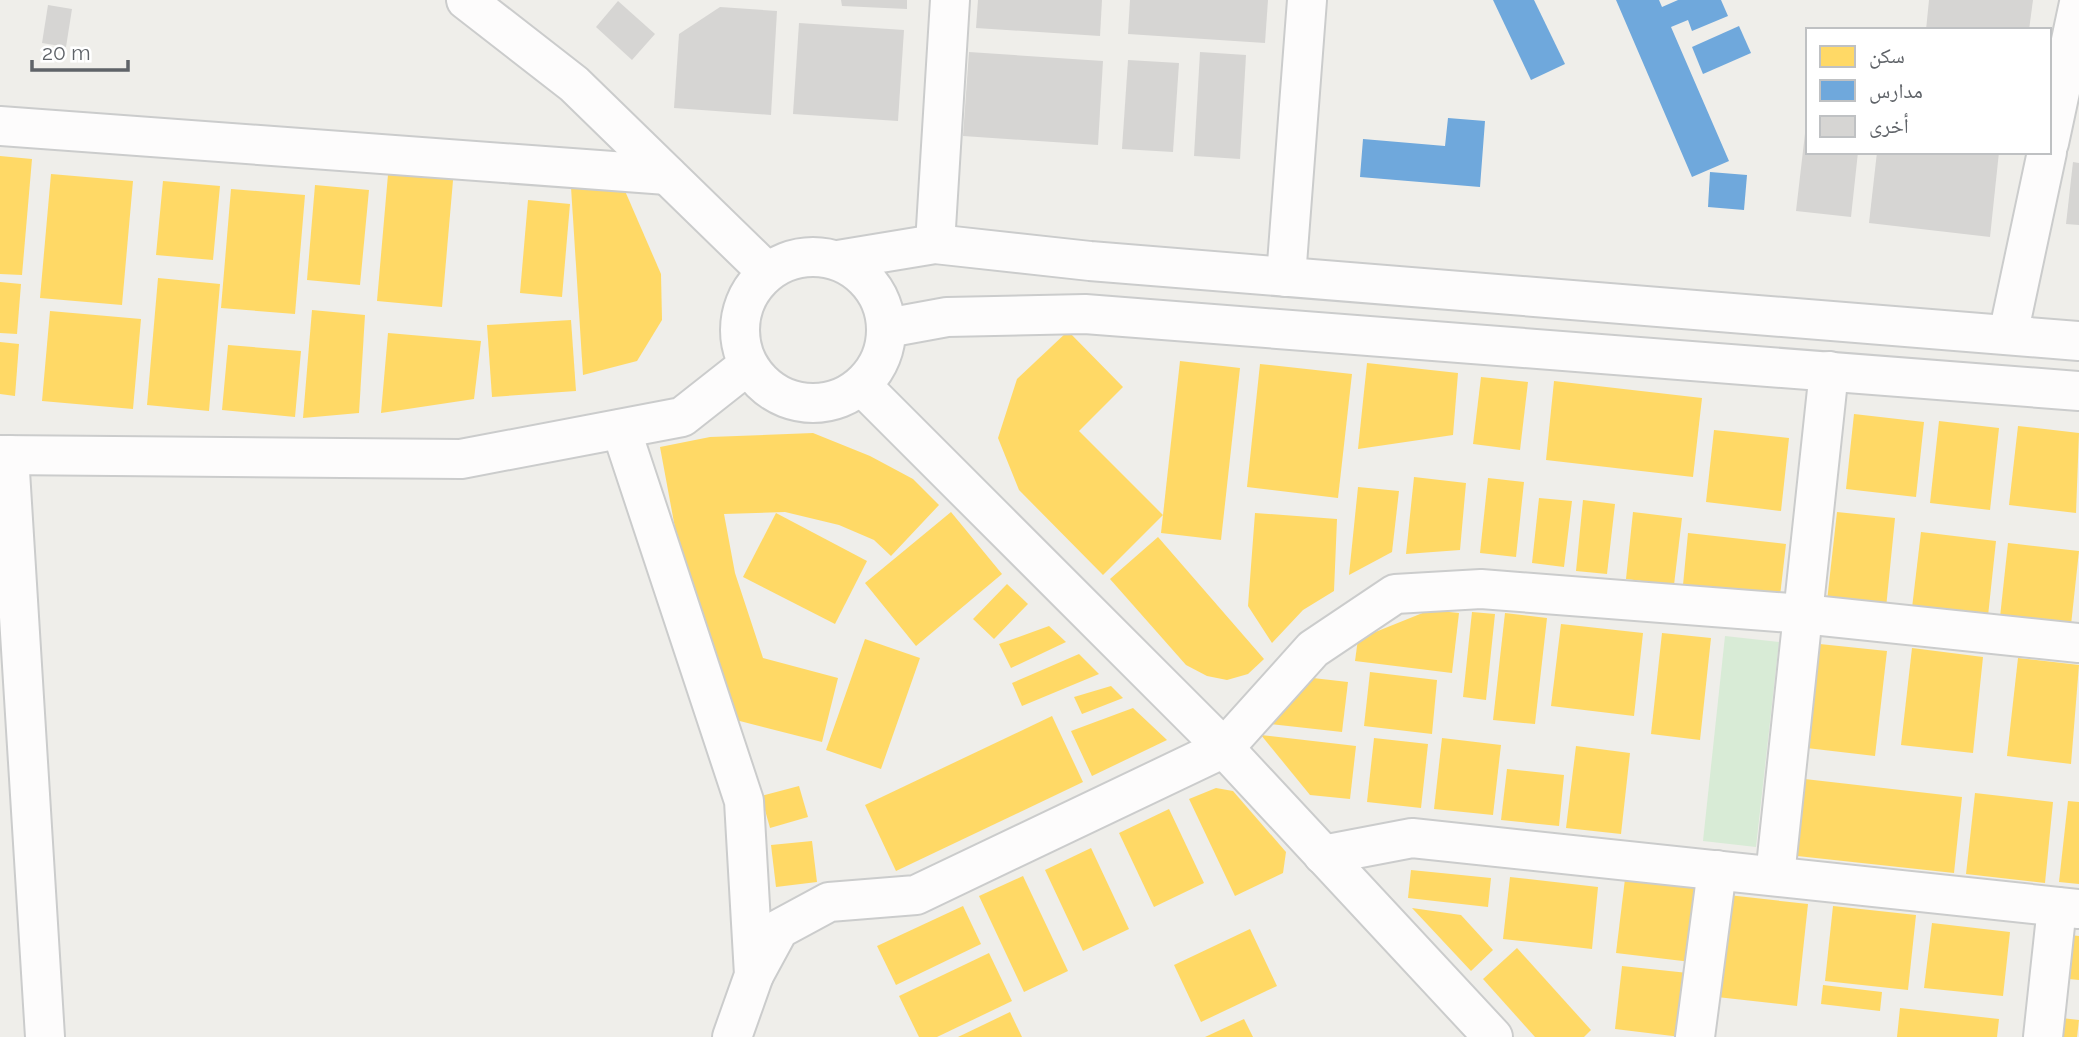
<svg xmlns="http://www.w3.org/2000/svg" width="2079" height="1037" font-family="Raleway,'Noto Naskh Arabic',sans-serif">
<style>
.park{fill:#d8ebd6}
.homes{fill:#ffd966}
.schools{fill:#6fa8dc}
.building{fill:#d6d5d3}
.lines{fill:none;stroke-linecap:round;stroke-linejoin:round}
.minor-casing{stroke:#cbcccc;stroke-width:42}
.minor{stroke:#fdfcfc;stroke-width:38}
</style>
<rect width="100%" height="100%" fill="#efeeea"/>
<polygon class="park" points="1725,636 1779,642 1756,847 1703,841"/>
<g class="homes">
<polygon points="0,156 32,159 22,275 0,274"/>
<polygon points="389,163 454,169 442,307 377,301"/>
<polygon points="51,174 133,181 122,305 40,298"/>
<polygon points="163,181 220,186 213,260 156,255"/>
<polygon points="622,184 661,274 662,320 637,361 583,375 571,187"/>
<polygon points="315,185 369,190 360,285 307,280"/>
<polygon points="231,189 305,195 295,314 221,308"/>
<polygon points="528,200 570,204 562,297 520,293"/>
<polygon points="158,278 220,284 209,411 147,405"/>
<polygon points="0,282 21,284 17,334 0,333"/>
<polygon points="312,310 365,315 359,413 303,418"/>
<polygon points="50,311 141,319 133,409 42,401"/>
<polygon points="571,320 576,391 492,397 487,325"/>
<polygon points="1068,331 1123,387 1079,431 1163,515 1103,575 1019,490 998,438 1017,379"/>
<polygon points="388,333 481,341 474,399 381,413"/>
<polygon points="0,342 19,344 15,396 0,394"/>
<polygon points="228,345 301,351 295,417 222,410"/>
<polygon points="1180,361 1240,368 1221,540 1161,533"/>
<polygon points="1367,363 1458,373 1453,435 1358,449"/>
<polygon points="1260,364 1352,374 1338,498 1247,487"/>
<polygon points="1481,377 1528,382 1520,450 1473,444"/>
<polygon points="1554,381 1702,398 1693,477 1546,460"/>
<polygon points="1854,414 1924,422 1916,497 1846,489"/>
<polygon points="1939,421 1999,428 1990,510 1930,503"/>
<polygon points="2018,426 2079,433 2076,513 2009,505"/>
<polygon points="1714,430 1789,438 1781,511 1706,502"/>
<polygon points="813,433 870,456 913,479 939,505 891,556 874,540 839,525 785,512 724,514 735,573 763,658 838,678 822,742 732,719 685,582 660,447 710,437"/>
<polygon points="1414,477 1466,483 1460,550 1406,554"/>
<polygon points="1488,478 1524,482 1516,557 1480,553"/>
<polygon points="1358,487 1399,491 1392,552 1349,575"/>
<polygon points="1539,498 1572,501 1564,567 1532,563"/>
<polygon points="1583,500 1615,504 1607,574 1576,571"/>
<polygon points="951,512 1002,574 916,646 865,583"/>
<polygon points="1633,512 1682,518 1674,585 1626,579"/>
<polygon points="1837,512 1895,518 1886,608 1827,601"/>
<polygon points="776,513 867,561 835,624 743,577"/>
<polygon points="1255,513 1337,519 1334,591 1303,610 1272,643 1248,606"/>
<polygon points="1921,532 1996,541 1988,616 1912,608"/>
<polygon points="1688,533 1786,544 1780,596 1683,585"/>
<polygon points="1158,537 1264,659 1248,674 1227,680 1207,676 1186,665 1110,579"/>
<polygon points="2008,543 2079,551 2071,625 2000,617"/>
<polygon points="1007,584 1028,604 994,639 973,619"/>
<polygon points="1430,610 1459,613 1452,673 1355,661 1358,639"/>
<polygon points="1472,612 1495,614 1486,700 1463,697"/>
<polygon points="1505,613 1547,618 1535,724 1493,720"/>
<polygon points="1561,624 1643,633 1634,716 1551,706"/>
<polygon points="1049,626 1066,642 1011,668 999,644"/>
<polygon points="1662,633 1711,638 1700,740 1651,734"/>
<polygon points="865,639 920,658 881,769 826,750"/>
<polygon points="1810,643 1887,651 1875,756 1798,747"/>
<polygon points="1912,648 1983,657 1973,753 1901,745"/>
<polygon points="1079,654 1099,674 1022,706 1012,683"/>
<polygon points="2018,658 2079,665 2071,764 2007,756"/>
<polygon points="1370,672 1437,680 1432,734 1364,726"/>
<polygon points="1304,677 1348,682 1342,732 1270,724"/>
<polygon points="1111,686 1123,698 1082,714 1074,697"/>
<polygon points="1133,708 1167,740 1092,776 1071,731"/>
<polygon points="1052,716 1083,782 896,871 865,805"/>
<polygon points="1261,735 1356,746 1350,799 1310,795"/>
<polygon points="1374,738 1428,744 1421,808 1367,802"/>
<polygon points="1442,738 1501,745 1493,815 1434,809"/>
<polygon points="1576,746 1630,753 1621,834 1566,828"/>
<polygon points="1507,769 1564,775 1559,826 1501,820"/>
<polygon points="1796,778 1962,797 1954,873 1788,855"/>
<polygon points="799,786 808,817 770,828 761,796"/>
<polygon points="1216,788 1233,791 1286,852 1283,873 1235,896 1189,799"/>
<polygon points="1975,793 2053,802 2045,883 1966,874"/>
<polygon points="2068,801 2079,802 2079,884 2059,882"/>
<polygon points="1169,809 1204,883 1154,907 1119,833"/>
<polygon points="812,841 817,882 776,887 771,845"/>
<polygon points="1091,848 1129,929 1083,951 1045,870"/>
<polygon points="1411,870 1491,878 1488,907 1408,898"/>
<polygon points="1023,876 1068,971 1024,992 979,896"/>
<polygon points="1510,877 1598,887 1592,949 1503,939"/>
<polygon points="1625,879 1699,887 1691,962 1616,953"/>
<polygon points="1728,895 1808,904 1797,1006 1717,997"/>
<polygon points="963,906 981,944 896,985 877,946"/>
<polygon points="1833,906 1916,915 1908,990 1825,981"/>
<polygon points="1412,908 1461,915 1493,950 1471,971"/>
<polygon points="1932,923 2010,932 2003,996 1924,988"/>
<polygon points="1250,929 1277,986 1201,1022 1174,965"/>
<polygon points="2053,933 2079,936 2079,980 2049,977"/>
<polygon points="1517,948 1591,1030 1584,1037 1535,1037 1483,979"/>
<polygon points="989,953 1012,1001 937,1037 919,1037 899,996"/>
<polygon points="1622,966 1688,973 1681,1037 1615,1029"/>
<polygon points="1823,985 1882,992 1880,1011 1821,1004"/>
<polygon points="1900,1008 1999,1019 1997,1037 1897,1037"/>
<polygon points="1010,1012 1022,1037 958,1037"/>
<polygon points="2044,1016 2079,1020 2077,1037 2042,1037"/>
<polygon points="1244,1019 1253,1037 1205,1037"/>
</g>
<g class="schools">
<polygon points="1493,0 1534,0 1565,64 1531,80"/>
<polygon points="1616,0 1659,0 1662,7 1678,0 1721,0 1728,16 1692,31 1688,20 1671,27 1729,161 1692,177"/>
<polygon points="1739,26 1751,53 1703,74 1692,47"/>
<polygon points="1448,118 1485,121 1480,187 1360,177 1363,139 1445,146"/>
<polygon points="1710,172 1747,175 1744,210 1708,207"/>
</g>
<g class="building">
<polygon points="841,0 907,0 907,9 842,6"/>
<polygon points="978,0 1102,0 1100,36 976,28"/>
<polygon points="1130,0 1268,0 1265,43 1128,34"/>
<polygon points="1929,0 2033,0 2029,30 1926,30"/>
<polygon points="618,1 655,34 632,60 596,27"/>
<polygon points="48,5 72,9 66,47 42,43"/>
<polygon points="720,7 777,11 771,115 674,108 679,34"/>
<polygon points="799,23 904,30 898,121 793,114"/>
<polygon points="969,52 1103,61 1098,145 963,136"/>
<polygon points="1200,52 1246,55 1240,159 1194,156"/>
<polygon points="1128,60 1179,63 1173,152 1122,149"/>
<polygon points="1806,125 1808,152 1858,152 1851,217 1796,211"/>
<polygon points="1877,152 1999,152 1990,237 1869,223"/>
<polygon points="2073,162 2079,163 2079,225 2066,224"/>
</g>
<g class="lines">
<defs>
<g id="minor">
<polyline points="466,0 574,84 767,272"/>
<polyline points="0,126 667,175"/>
<polyline points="2049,143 2079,3"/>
<polyline points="935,244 950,0"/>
<circle cx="813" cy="330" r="73"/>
<polyline points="838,260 935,244 1090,261 2079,341"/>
<polyline points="1286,277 1307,0"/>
<polyline points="887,328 947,317 1085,314 2079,391"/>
<polyline points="2008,335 2047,152"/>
<polyline points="862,386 1224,748 1493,1037"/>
<polyline points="621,429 744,801 754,975 732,1037"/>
<polyline points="0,455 461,459 682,417 748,365"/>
<polyline points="9,455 45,1037"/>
<polyline points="1323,855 1412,838 2079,909"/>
<polyline points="1775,876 1829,371"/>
<polyline points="754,975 779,929 829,902 916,895 1224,748 1313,649 1395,594 1481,589 1803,614 2079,643"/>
<polyline points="1695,1037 1717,870"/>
<polyline points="2043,1037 2057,907"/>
</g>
</defs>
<use href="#minor" class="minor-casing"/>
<use href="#minor" class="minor"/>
</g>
<rect x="1806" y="28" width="245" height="126" fill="#ffffff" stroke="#bfc1c3" stroke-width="2"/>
<rect x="1820" y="46" width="35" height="21" fill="#ffd966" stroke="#bfc1c3" stroke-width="2"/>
<text x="1869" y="63" font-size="21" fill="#5f6368">سكن</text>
<rect x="1820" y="80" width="35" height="21" fill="#6fa8dc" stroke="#bfc1c3" stroke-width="2"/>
<text x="1869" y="98" font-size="21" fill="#5f6368">مدارس</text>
<rect x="1820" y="116" width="35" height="21" fill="#d6d5d3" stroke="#bfc1c3" stroke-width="2"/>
<text x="1869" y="133" font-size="21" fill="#5f6368">أخرى</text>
<path d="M32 60v10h96v-10" fill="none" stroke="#5f6368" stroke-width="3.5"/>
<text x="42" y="60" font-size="21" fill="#5f6368" stroke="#ffffff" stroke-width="5" paint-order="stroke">20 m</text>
</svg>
